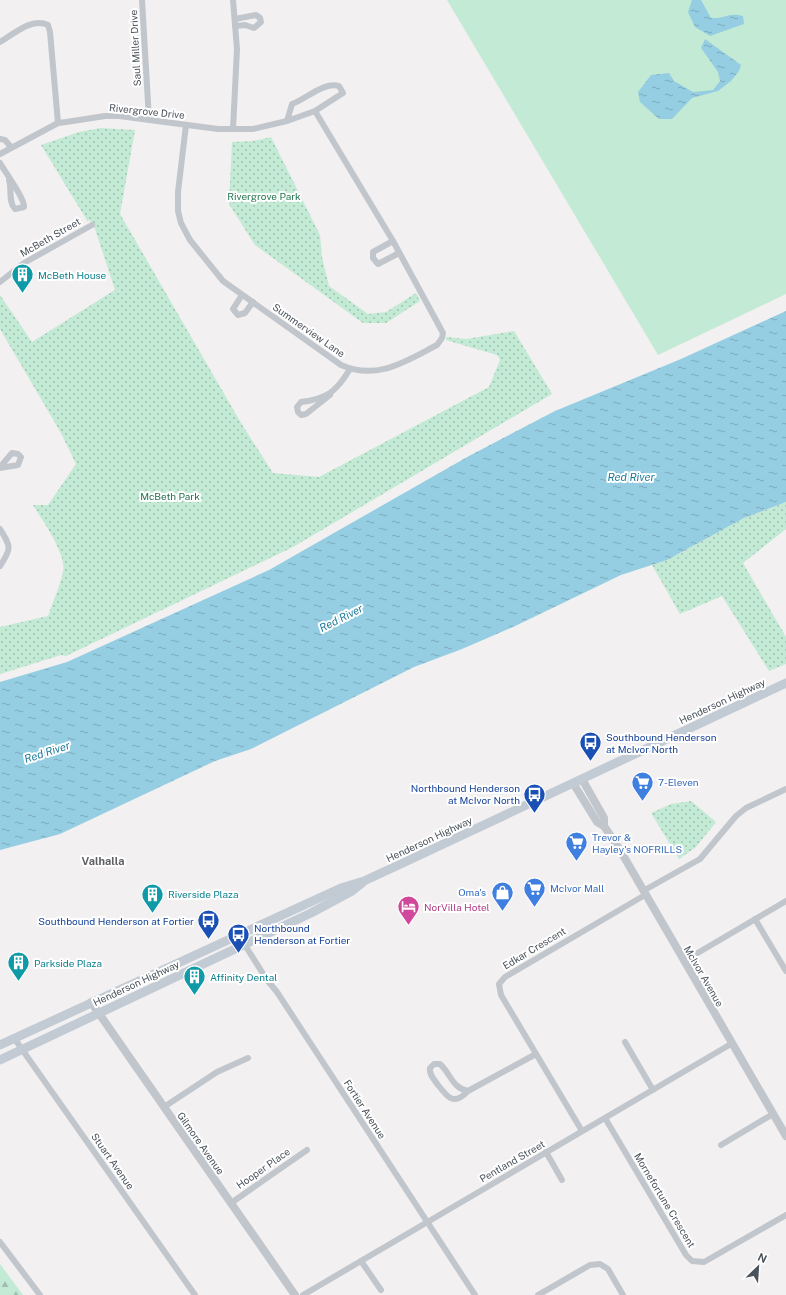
<svg xmlns="http://www.w3.org/2000/svg" width="786" height="1295" font-family="'Public Sans',sans-serif">
<style>
.green{fill:#c3ead4}
.forest{fill:url(#forest-firs)}
.park{fill:url(#park-dots)}
.water{fill:url(#water-ripples)}
.lines{fill:none;stroke-linecap:round;stroke-linejoin:round}
.minor{stroke:#c0c6cc;stroke-width:6}
.tertiary{stroke:#c0c6cc;stroke-width:8}
.secondary{stroke:#c2cad4;stroke-width:9}
.labels{text-anchor:middle;dominant-baseline:central;stroke-width:4;stroke-linejoin:round;paint-order:stroke}
.street-label{font-size:10px;fill:#4a525b;stroke:#fff}
.park-label{font-size:10px;fill:#22744f;stroke:#fff}
.culture-label{font-size:10px;fill:#0d838f;stroke:#fff;text-anchor:start}
.transit-label{font-size:10px;fill:#164399;stroke:#fff;text-anchor:start}
.shop-label{font-size:10px;fill:#366cbe;stroke:#fff;text-anchor:start}
.hotel-label{font-size:10px;fill:#b23c85;stroke:#fff;text-anchor:start}
.water-label{font-size:11px;font-style:italic;fill:#1d7a9a;stroke:#fff}
.neighbourhood-label{font-size:11px;font-weight:bold;fill:#5d5f63;stroke:#fff}
</style>
<defs>
<pattern id="forest-firs" width="22" height="20" patternUnits="userSpaceOnUse"><rect width="22" height="20" fill="#c3ead4"/><path d="M5 1l3.5 6h-7zM16 11l3.5 6h-7z" fill="#a0c0af"/></pattern>
<pattern id="park-dots" width="8" height="8" patternUnits="userSpaceOnUse"><rect width="8" height="8" fill="#c3ead4"/><path d="M2 2h.1M6 6h.1" fill="none" stroke="#a0c0af" stroke-width="1.8" stroke-linecap="round"/></pattern>
<pattern id="water-ripples" width="26" height="14" patternUnits="userSpaceOnUse"><rect width="26" height="14" fill="#95cee2"/><path d="M2 4q2-2 4 0t4 0M15 11q2-2 4 0t4 0" fill="none" stroke="#7caaba"/></pattern>
</defs>
<rect width="100%" height="100%" fill="#f2f0f0"/>
<polygon class="green" points="447,0 786,0 786,294 658,355"/>
<polygon class="forest" points="0,1264 23,1295 0,1295"/>
<g class="park">
<path d="M101 128 135 130 120 214 241 423 273 473 319 477 489 387 500 360 497 355 446 340V337L466 339 514 331 552 394 293 547 66 656 61 655 0 674V627L48 616C53 602 60 586 63 572 67 554 42 520 33 505H48L76 464 61 433 0 329V295L32 342 115 290 95 229 89 219 88 222 41 145 79 132Z"/>
<polygon points="271,137 320,235 322,257 329,286 368,314 386,312 416,293 420,301 386,323 363,323 255,245 229,204 232,142 254,141"/>
<polygon points="786,502 786,529 743,563 786,637 786,664 769,671 722,596 680,614 652,565 667,560 744,518"/>
<polygon points="691,801 716,822 696,847 679,859 651,813 671,804"/>
</g>
<g class="water">
<path d="M692 0H701L711 18C726 19 728 12 743 16L744 24 710 36 695 27 688 12Z"/>
<polygon points="705,39 741,65 739,71 731,81 718,91 692,98 672,119 659,119 640,102 638,92 651,75 669,73 674,81 693,92 713,90 720,81 718,72 701,48"/>
<polygon points="786,311 786,502 744,518 667,560 621,575 513,627 462,649 414,667 251,749 215,761 60,834 0,850 0,682 67,662 269,570 469,456 555,411 681,359"/>
</g>
<g class="lines">
<g class="minor">
<polyline points="142,0 149,120"/>
<polyline points="233,0 237,49 233,129"/>
<polyline points="235,26 245,25 254,28 261,22 260,18 256,15 235,19"/>
<path d="M0 42C14 34 32 17 48 25L50 32 58 123"/>
<path d="M186 125 178 192V211L181 223 190 240 223 281 341 365C377 381 406 361 437 345L442 338 443 333 393 241 315 111"/>
<polyline points="0,139 5,140 11,147"/>
<path d="M0 154 58 123 66 122 105 116H119L218 129H253L287 121 315 111 343 93 339 86C325 81 306 99 292 104L287 121"/>
<path d="M0 163C5 172 25 199 24 207L15 209C8 202 12 189 9 180"/>
<polyline points="393,241 373,252 373,258 378,264 399,253"/>
<polyline points="0,282 24,263 92,225"/>
<polyline points="242,295 233,309 238,315 245,313 253,302"/>
<path d="M330 395 306 414 301 415 298 412 297 407 301 402C327 399 336 392 350 369"/>
<polyline points="0,467 12,453 18,454 21,457 18,465 0,468"/>
<path d="M0 529C11 547 12 548 0 566"/>
<polyline points="643,891 700,859 736,816 746,808 786,789"/>
<polyline points="755,919 786,971"/>
<polyline points="243,942 267,980 277,992 475,1295"/>
<polyline points="684,961 786,901"/>
<polyline points="14,1038 195,1295"/>
<polyline points="625,1042 653,1090"/>
<path d="M468 1091C452 1088 451 1074 440 1064H434L430 1068C429 1075 434 1079 438 1085 448 1098 454 1106 468 1091L536 1054"/>
<polyline points="164,1107 217,1072 248,1058"/>
<polyline points="605,1118 686,1255 692,1261 704,1262 786,1215"/>
<polyline points="582,1131 501,995 499,984 505,977 645,895"/>
<polyline points="721,1145 773,1114"/>
<polyline points="546,1152 562,1180"/>
<polyline points="231,1203 307,1150"/>
<polyline points="0,1242 40,1295"/>
<polyline points="361,1261 381,1290"/>
<polyline points="303,1295 731,1044"/>
<polyline points="538,1295 590,1265 600,1264 608,1269 623,1295"/>
</g>
<g class="tertiary">
<polyline points="582,779 604,818 604,826"/>
<polyline points="573,783 597,822 604,826 620,850 786,1136"/>
<polyline points="91,1002 295,1295"/>
</g>
<g class="secondary">
<polyline points="0,1045 341,888 364,881 405,862 786,683"/>
<polyline points="0,1060 311,913 352,891 362,883"/>
</g>
</g>
<defs>
<symbol id="building-pin" viewBox="-11 -11 22 30"><path d="M0 17L-7.5 6A9.5 9.5 0 1 1 7.5 6Z" fill="#0f9aa8" stroke="#fff"/><path d="M-4-6H4V6H1V3H-1V6H-4ZM-2.5-4.3h1.7v1.8h-1.7ZM.8-4.3h1.7v1.8H.8ZM-2.5-1h1.7V.8h-1.7ZM.8-1h1.7V.8H.8Z" fill="#fff"/></symbol>
<symbol id="bus-pin" viewBox="-11 -11 22 30"><path d="M0 17L-7.5 6A9.5 9.5 0 1 1 7.5 6Z" fill="#1a4fb4" stroke="#fff"/><path d="M-5-6H5V4H4V6H2V4H-2V6H-4V4H-5ZM-3.5-4V0h7V-4ZM-3.5 1.2v1.5H-2V1.2ZM2 1.2v1.5H3.5V1.2Z" fill="#fff"/></symbol>
<symbol id="supermarket-pin" viewBox="-11 -11 22 30"><path d="M0 17L-7.5 6A9.5 9.5 0 1 1 7.5 6Z" fill="#3f7fe0" stroke="#fff"/><path d="M-6-5.5h2.5l.6 2H6L4.5 2H-2.5L-4.4-4H-6ZM-1.5 3.2a1.3 1.3 0 1 0 .1 0ZM3 3.2a1.3 1.3 0 1 0 .1 0Z" fill="#fff"/></symbol>
<symbol id="shop-pin" viewBox="-11 -11 22 30"><path d="M0 17L-7.5 6A9.5 9.5 0 1 1 7.5 6Z" fill="#3f7fe0" stroke="#fff"/><path d="M-5-2.5h2.3a2.7 3.5 0 0 1 5.4 0H5L5.5 6h-11ZM-1.5-2.5h3a1.5 2.3 0 0 0-3 0Z" fill="#fff"/></symbol>
<symbol id="hotel-pin" viewBox="-11 -11 22 30"><path d="M0 17L-7.5 6A9.5 9.5 0 1 1 7.5 6Z" fill="#d1479c" stroke="#fff"/><path d="M-6-4.5h1.5V1H6V5H4.5V3h-9V5H-6ZM-4 0a1.8 1.8 0 1 1 3.6 0ZM.5 0V-2.5h3Q6-2.5 6 0Z" fill="#fff"/></symbol>
</defs>
<g fill-rule="evenodd">
<use href="#building-pin" x="10" y="262" width="25" height="34"/>
<use href="#bus-pin" x="578" y="730" width="25" height="34"/>
<use href="#supermarket-pin" x="630" y="770" width="25" height="34"/>
<use href="#bus-pin" x="522" y="782" width="25" height="34"/>
<use href="#supermarket-pin" x="564" y="830" width="25" height="34"/>
<use href="#supermarket-pin" x="522" y="876" width="25" height="34"/>
<use href="#shop-pin" x="490" y="880" width="25" height="34"/>
<use href="#building-pin" x="140" y="882" width="25" height="34"/>
<use href="#hotel-pin" x="396" y="894" width="25" height="34"/>
<use href="#bus-pin" x="196" y="908" width="25" height="34"/>
<use href="#bus-pin" x="226" y="922" width="25" height="34"/>
<use href="#building-pin" x="6" y="950" width="25" height="34"/>
<use href="#building-pin" x="182" y="964" width="25" height="34"/>
</g>
<g class="labels">
<g class="street-label">
<text transform="translate(135 48) rotate(-93)">Saul Miller Drive</text>
<text transform="translate(147 111) rotate(6)">Rivergrove Drive</text>
<text transform="translate(50 237) rotate(-30)">McBeth Street</text>
<text transform="translate(309 330) rotate(35)">Summerview Lane</text>
<text transform="translate(722 701) rotate(-25)">Henderson Highway</text>
<text transform="translate(429 839) rotate(-25)">Henderson Highway</text>
<text transform="translate(534 948) rotate(-31)">Edkar Crescent</text>
<text transform="translate(704 976) rotate(60)">McIvor Avenue</text>
<text transform="translate(136 983) rotate(-25)">Henderson Highway</text>
<text transform="translate(365 1109) rotate(57)">Fortier Avenue</text>
<text transform="translate(201 1143) rotate(55)">Gilmore Avenue</text>
<text transform="translate(113 1161) rotate(55)">Stuart Avenue</text>
<text transform="translate(512 1161) rotate(-30)">Pentland Street</text>
<text transform="translate(263 1168) rotate(-35)">Hooper Place</text>
<text transform="translate(665 1200) rotate(59)">Mornefortune Crescent</text>
</g>
<g class="park-label">
<text x="264" y="196">Rivergrove Park</text>
<text x="170" y="496">McBeth Park</text>
</g>
<g class="culture-label">
<text x="38" y="275">McBeth House</text>
<text x="168" y="894">Riverside Plaza</text>
<text x="34" y="963">Parkside Plaza</text>
<text x="210" y="977">Affinity Dental</text>
</g>
<g class="transit-label">
<text x="606" y="737">Southbound Henderson<tspan x="606" dy="12">at McIvor North</tspan></text>
<text x="520" y="788" text-anchor="end">Northbound Henderson<tspan x="520" dy="12">at McIvor North</tspan></text>
<text x="194" y="921" text-anchor="end">Southbound Henderson at Fortier</text>
<text x="254" y="928">Northbound<tspan x="254" dy="12">Henderson at Fortier</tspan></text>
</g>
<g class="shop-label">
<text x="658" y="782">7-Eleven</text>
<text x="592" y="837">Trevor &amp;<tspan x="592" dy="12">Hayley's NOFRILLS</tspan></text>
<text x="550" y="888">McIvor Mall</text>
<text x="486" y="892" text-anchor="end">Oma's</text>
</g>
<g class="hotel-label">
<text x="424" y="907">NorVilla Hotel</text>
</g>
<g class="water-label">
<text x="631" y="477">Red River</text>
<text transform="translate(341 618) rotate(-27)">Red River</text>
<text transform="translate(47 752) rotate(-18)">Red River</text>
</g>
<g class="neighbourhood-label">
<text x="103" y="861">Valhalla</text>
</g>
</g>
<g transform="translate(758 1267) rotate(25)" stroke="#ffffff" stroke-width="3" paint-order="stroke">
<path d="M0-3L7 15L0 10L-7 15Z" fill="#4a525b"/>
<text y="-6" font-size="11" font-weight="bold" text-anchor="middle" fill="#4a525b">N</text>
</g>
</svg>
